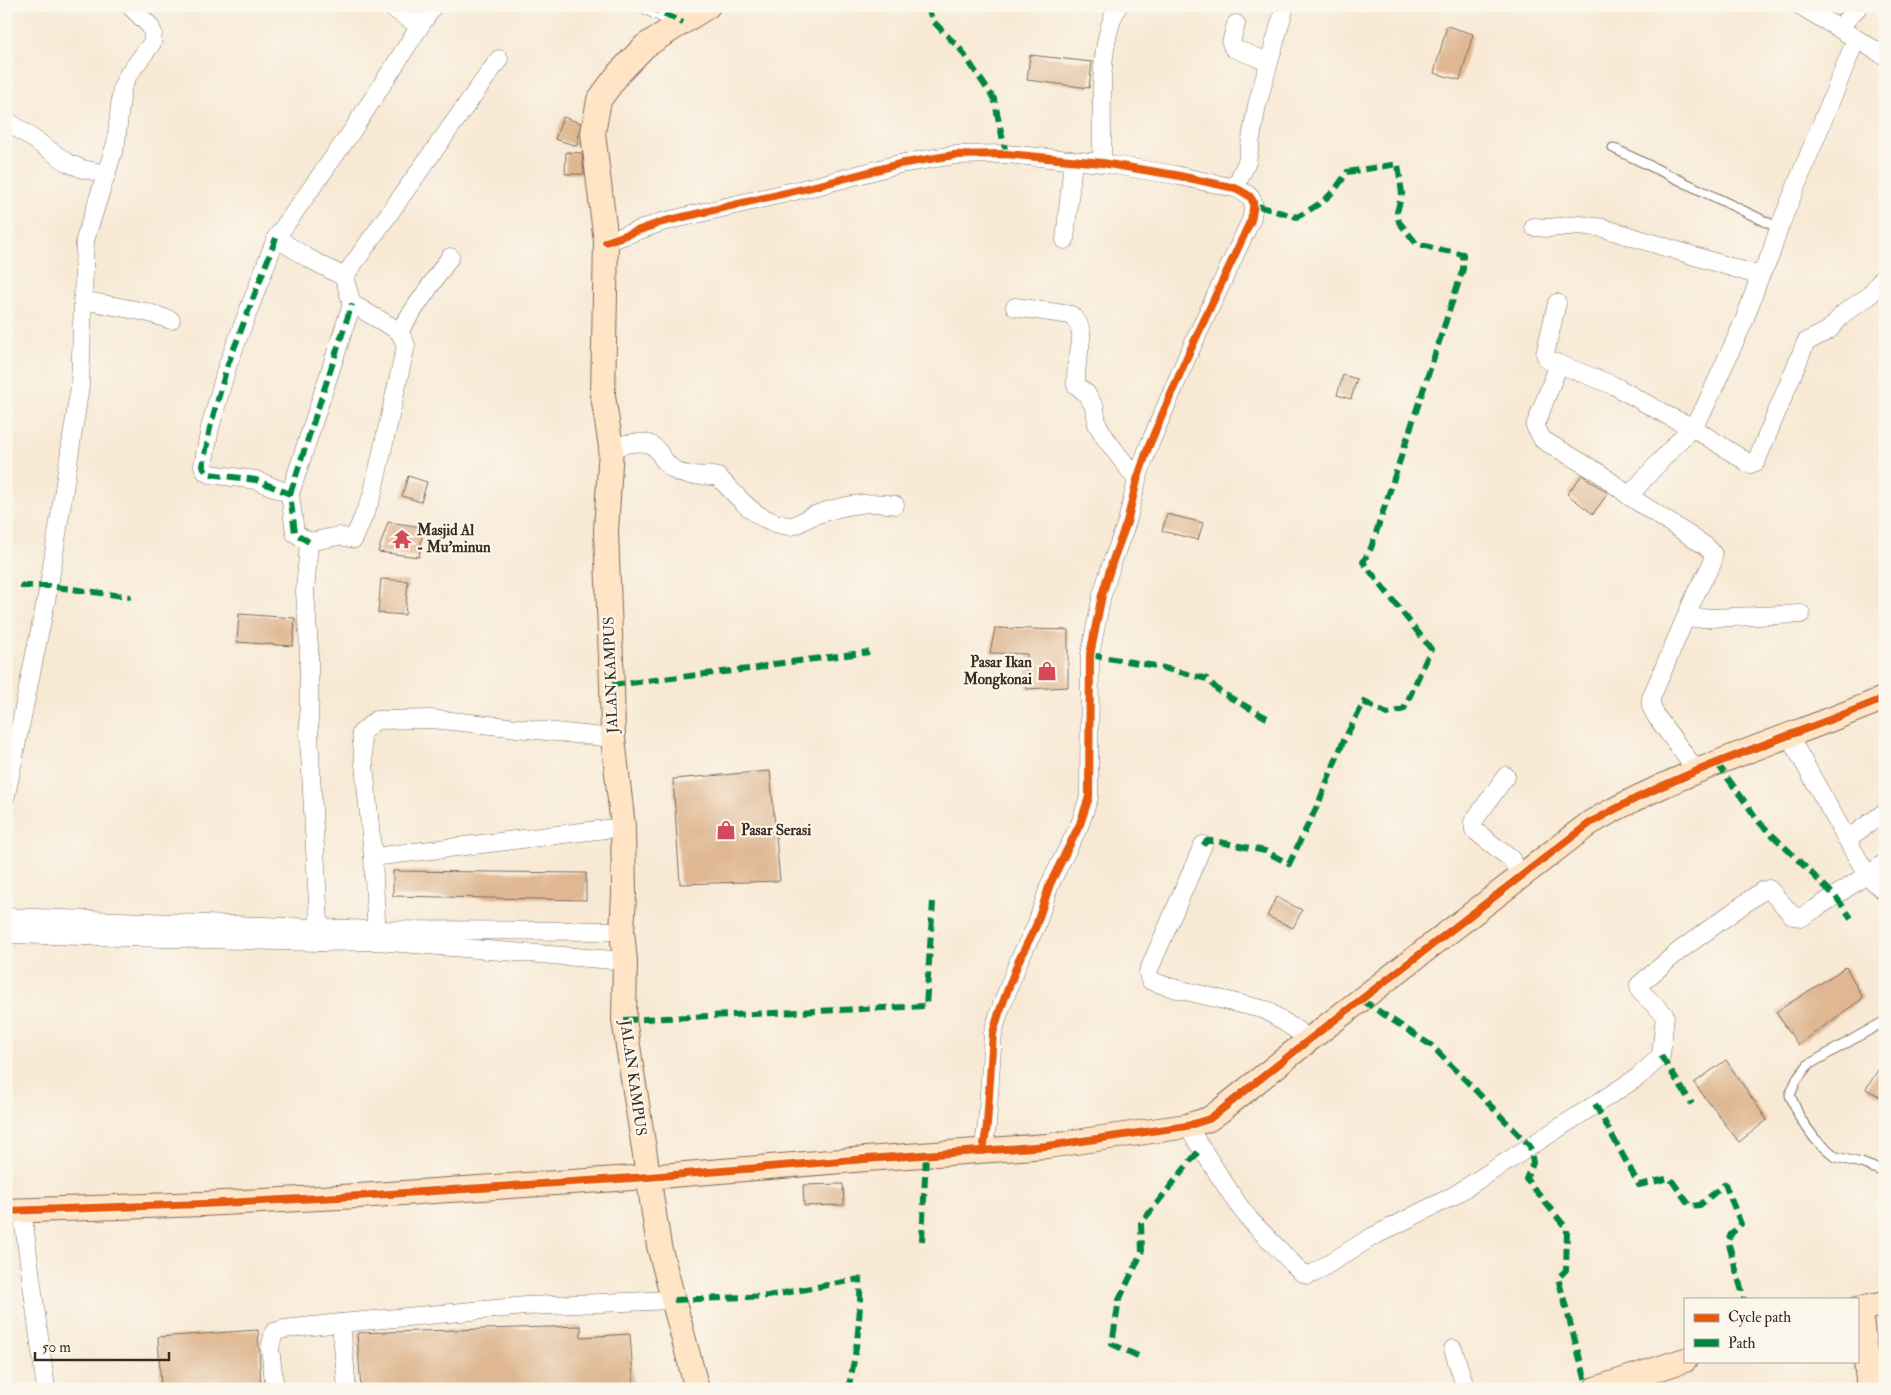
<svg xmlns="http://www.w3.org/2000/svg" width="1891" height="1395" font-family="'IM FELL Double Pica',serif">
<style>
.building{fill:#dfb893}
.lines{fill:none;stroke-linecap:round;stroke-linejoin:round}
.lane-casing{stroke:#7d6d5e;stroke-width:11}
.street-casing{stroke:#7d6d5e;stroke-width:19}
.secondary-casing{stroke:#7d6d5e;stroke-width:26}
.lane{stroke:#fff;stroke-width:9}
.street{stroke:#fff;stroke-width:18}
.secondary{stroke:#ffe4c6;stroke-width:24}
.quiet{stroke:#00873e;stroke-width:6;stroke-dasharray:12 6;stroke-linecap:butt}
.cycleway-casing{stroke:#fbf7ec;stroke-width:11}
.cycleway{stroke:#e8590c;stroke-width:8}
.labels{text-anchor:middle;dominant-baseline:central;stroke-width:4.5;stroke-linejoin:round;paint-order:stroke}
.poi-label{font-size:15px;font-weight:bold;fill:#3b2a1e;stroke:#fbf7ec;text-anchor:start}
.street-label{font-size:15px;fill:#3b2a1e;stroke:#fbf7ec}
</style>
<rect width="100%" height="100%" fill="#fbf7ec"/>
<filter id="ink" filterUnits="userSpaceOnUse"><feTurbulence type="fractalNoise" baseFrequency=".02" numOctaves="2"/><feDisplacementMap in="SourceGraphic" scale="10" xChannelSelector="R" yChannelSelector="G"/><feConvolveMatrix kernelMatrix="1 2 1 2 8 2 1 2 1" color-interpolation-filters="sRGB"/></filter>
<filter id="wash" filterUnits="userSpaceOnUse"><feTurbulence type="fractalNoise" baseFrequency=".0096" numOctaves="4" result="noise"/><feDisplacementMap in="SourceGraphic" scale="20" xChannelSelector="R" yChannelSelector="G"/><feGaussianBlur stdDeviation="1.12" result="paint"/><feColorMatrix in="noise" values="0 0 0 0 0 0 0 0 0 0 0 0 0 0 0 0 0 1.4 0 .05"/><feComposite in="paint" operator="in"/></filter>
<g filter="url(#wash)">
<rect width="100%" height="100%" fill="#f8e9d5"/>
<g id="blocks">
<g class="building">
<polygon points="1447,26 1473,34 1460,80 1434,73"/>
<polygon points="1030,55 1092,62 1089,88 1027,80"/>
<polygon points="563,117 581,123 577,146 555,139"/>
<polygon points="566,152 582,153 584,174 565,174"/>
<polygon points="1343,375 1357,379 1351,399 1337,395"/>
<polygon points="1582,475 1608,493 1593,514 1567,494"/>
<polygon points="408,476 427,482 421,502 402,496"/>
<polygon points="1167,514 1203,523 1198,540 1162,531"/>
<polygon points="388,522 423,527 419,557 378,552"/>
<polygon points="381,579 408,581 405,615 378,613"/>
<polygon points="239,614 295,618 293,646 237,642"/>
<polygon points="995,628 1068,630 1068,687 1026,689 1027,654 990,653"/>
<polygon points="770,771 780,881 680,884 673,779"/>
<polygon points="393,871 586,873 586,900 393,896"/>
<polygon points="1276,897 1302,910 1293,928 1267,916"/>
<polygon points="1846,967 1863,998 1798,1045 1776,1012"/>
<polygon points="1885,1059 1885,1100 1866,1089"/>
<polygon points="1726,1060 1767,1120 1739,1142 1694,1083"/>
<polygon points="843,1184 844,1205 804,1206 803,1185"/>
<polygon points="581,1326 581,1337 630,1334 634,1389 361,1389 357,1333"/>
<polygon points="258,1330 261,1389 161,1389 158,1337"/>
</g>
</g>
</g>
<g filter="url(#ink)">
<use href="#blocks" fill-opacity="0" stroke="#7d6d5e" stroke-width="1"/>
<g class="lines">
<defs>
<g id="lane">
<polyline points="1613,148 1779,228"/>
<polyline points="1885,1021 1808,1065 1797,1079 1790,1095 1800,1118 1815,1139 1836,1157 1861,1163 1885,1172"/>
</g>
<g id="street">
<polyline points="390,6 419,26"/>
<polyline points="648,6 683,23"/>
<polyline points="1801,6 1885,56"/>
<polyline points="1236,24 1231,43 1233,48 1269,62"/>
<polyline points="1839,28 1859,6"/>
<polyline points="6,120 68,163 83,169 107,174"/>
<path d="M1102 163C1103 117 1096 47 1118 6"/>
<polyline points="1235,188 1247,162 1257,105 1285,6"/>
<polyline points="1534,227 1548,228 1580,225 1603,228 1760,276"/>
<polyline points="276,238 227,367 210,428 203,466 206,472 210,474 256,480 290,494 295,533 309,542"/>
<polyline points="1065,240 1073,161"/>
<path d="M606 242 662 222 820 185 899 164 954 155 1006 154 1102 163 1175 175 1235 188C1254 197 1256 199 1251 220L1187 357 1148 448 1137 480 1127 522 1113 560 1102 595 1090 655 1089 797 1080 824 1050 884 1036 926 1019 960 999 1013 993 1033 987 1125 983 1151"/>
<polyline points="344,277 499,59"/>
<polyline points="82,300 146,312 171,320"/>
<polyline points="1557,303 1545,354 1548,360 1613,385 1670,417 1692,427 1750,464 1756,462 1806,342 1829,330 1844,313 1869,296 1885,275"/>
<path d="M1015 307 1071 315C1088 329 1079 346 1077 364 1076 371 1076 378 1076 385L1086 393 1095 408 1097 424 1106 439 1137 480"/>
<polyline points="399,331 450,257"/>
<polyline points="1559,364 1535,426 1543,440 1601,474 1629,496 1707,547 1713,554 1712,564 1697,591 1651,698 1651,706 1656,716 1696,770"/>
<path d="M611 447C626 445 647 436 658 451 662 458 669 467 676 471 688 478 705 474 718 477 732 490 747 510 764 518 772 522 782 526 790 526 800 525 807 517 815 515 841 506 867 500 895 505"/>
<polyline points="290,494 352,304"/>
<polyline points="1629,496 1652,470 1692,427 1704,409 1744,321 1760,276 1770,256 1779,228 1856,39"/>
<polyline points="1686,619 1801,614"/>
<polyline points="1789,736 1867,875 1885,892"/>
<polyline points="1506,776 1473,822 1474,830 1511,859 1521,875"/>
<polyline points="6,795 49,586 80,386 85,240 116,143 122,88 128,75 152,43 153,33 150,26 130,6"/>
<polyline points="1847,839 1885,812"/>
<polyline points="1203,845 1148,972 1149,978 1151,981 1173,988 1266,1010 1310,1039"/>
<polyline points="373,857 623,827"/>
<polyline points="6,917 376,930 622,931"/>
<polyline points="6,934 320,942 377,941 625,961"/>
<polyline points="377,940 373,857 361,733 376,720 432,719 613,738"/>
<polyline points="320,942 309,735 309,647 305,592 309,542 339,536 354,539 372,496 406,345 399,331 352,304 344,277 308,258 276,238 352,131 433,6"/>
<polyline points="1187,1126 1237,1203 1250,1220 1301,1272 1309,1275 1314,1273 1370,1238 1453,1196 1638,1077 1661,1056 1665,1015 1640,991 1639,985 1679,951 1762,891 1769,889 1793,916 1802,917 1815,909 1885,863"/>
<polyline points="22,1210 46,1389"/>
<polyline points="1453,1349 1466,1389"/>
<polyline points="275,1389 270,1348 274,1332 284,1329 341,1323"/>
<polyline points="347,1389 341,1323 526,1306 674,1300"/>
</g>
<g id="secondary">
<path d="M6 1211 202 1204 358 1196 648 1177 866 1159 1047 1146 1187 1126 1209 1119 1220 1111 1310 1039 1590 823C1683 769 1786 739 1885 698"/>
<polyline points="1857,1309 1885,1304"/>
<polyline points="1860,1309 1869,1389"/>
<polyline points="697,1389 659,1246 624,1020 625,961 622,931 624,894 623,827 613,738 612,685 606,531 611,447 603,396 606,242 593,133 599,100 619,73 645,46 708,6"/>
<polyline points="1595,1389 1685,1360"/>
</g>
</defs>
<use href="#lane" class="lane-casing"/>
<use href="#street" class="street-casing"/>
<use href="#secondary" class="secondary-casing"/>
<use href="#lane" class="lane"/>
<use href="#street" class="street"/>
<use href="#secondary" class="secondary"/>
<g class="quiet">
<polyline points="648,6 683,23"/>
<polyline points="927,6 933,21 961,50 994,99 1006,154"/>
<polyline points="276,238 227,367 210,428 203,466 206,472 210,474 256,480 290,494 295,533 309,542"/>
<polyline points="290,494 352,304"/>
<polyline points="20,586 49,586 131,597"/>
<polyline points="1090,655 1156,666 1207,679 1220,692 1267,718"/>
<polyline points="612,685 757,668 774,664 869,652"/>
<polyline points="1717,763 1760,823 1836,897 1851,918"/>
<path d="M1203 845 1207 841H1215L1265 851 1289 864 1319 802 1343 742 1364 702 1387 714 1404 709 1431 649 1363 562 1371 548 1463 269V254L1436 249 1416 243 1399 222 1397 212 1402 194 1398 164 1347 172C1332 197 1322 203 1297 217L1254 205"/>
<polyline points="1362,1000 1432,1046 1530,1146 1533,1163 1526,1179 1567,1229 1566,1270 1558,1278 1588,1389"/>
<polyline points="624,1020 926,1006 933,902"/>
<polyline points="1661,1056 1692,1104"/>
<polyline points="1595,1104 1639,1185 1670,1178 1690,1206 1700,1205 1725,1184 1741,1224 1731,1234 1728,1241 1744,1299"/>
<polyline points="922,1241 926,1155"/>
<path d="M674 1300 768 1296 860 1279C861 1316 857 1352 848 1389"/>
<polyline points="1138,1356 1112,1344 1119,1300 1142,1252 1141,1223 1201,1148"/>
</g>
<defs>
<g id="cycleway">
<path d="M606 242 662 222 820 185 899 164 954 155 1006 154 1102 163 1175 175 1235 188C1254 197 1256 199 1251 220L1187 357 1148 448 1137 480 1127 522 1113 560 1102 595 1090 655 1089 797 1080 824 1050 884 1036 926 1019 960 999 1013 993 1033 987 1125 983 1151"/>
<path d="M6 1211 202 1204 358 1196 648 1177 866 1159 1047 1146 1187 1126 1209 1119 1220 1111 1310 1039 1590 823C1683 769 1786 739 1885 698"/>
</g>
</defs>
<use href="#cycleway" class="cycleway-casing"/>
<use href="#cycleway" class="cycleway"/>
</g>
</g>
<defs>
<symbol id="temple-bare" viewBox="-9 -9 18 18"><path d="M0-6L5-2H3V0L6.5 2.5H4V6H1.5V3h-3V6H-4V2.5H-6.5L-3 0V-2H-5Z" fill="#d1495b" stroke="#fbf7ec" stroke-width="2.5" paint-order="stroke"/></symbol>
<symbol id="shop-bare" viewBox="-9 -9 18 18"><path d="M-5-2.5h2.3a2.7 3.5 0 0 1 5.4 0H5L5.5 6h-11ZM-1.5-2.5h3a1.5 2.3 0 0 0-3 0Z" fill="#d1495b" stroke="#fbf7ec" stroke-width="2.5" paint-order="stroke"/></symbol>
</defs>
<g fill-rule="evenodd">
<use href="#temple-bare" x="388" y="525" width="28" height="28"/>
<use href="#shop-bare" x="1033" y="657" width="28" height="28"/>
<use href="#shop-bare" x="712" y="816" width="28" height="28"/>
</g>
<g class="labels">
<g class="poi-label">
<text x="417" y="530">Masjid Al<tspan x="417" dy="17">- Mu'minun</tspan></text>
<text x="1032" y="662" text-anchor="end">Pasar Ikan<tspan x="1032" dy="17">Mongkonai</tspan></text>
<text x="741" y="830">Pasar Serasi</text>
</g>
<g class="street-label">
<text transform="translate(611 675) rotate(-92)">JALAN KAMPUS</text>
<text transform="translate(633 1078) rotate(82)">JALAN KAMPUS</text>
</g>
</g>
<rect width="1891" height="1395" fill="none" stroke="#fbf7ec" stroke-width="25"/>
<rect x="1684" y="1298" width="175" height="65" fill="#fbf7ec" stroke="#aea59a"/>
<rect x="1694" y="1314" width="25" height="8" fill="#e8590c" stroke="#aea59a"/>
<text x="1728" y="1322" font-size="15" fill="#3b2a1e">Cycle path</text>
<rect x="1694" y="1339" width="25" height="8" fill="#00873e" stroke="#aea59a"/>
<text x="1728" y="1348" font-size="15" fill="#3b2a1e">Path</text>
<path d="M35 1352v8h134v-8" fill="none" stroke="#3b2a1e" stroke-width="2.5"/>
<text x="42" y="1352" font-size="15" fill="#3b2a1e" stroke="#fbf7ec" stroke-width="4" paint-order="stroke">50 m</text>
</svg>
